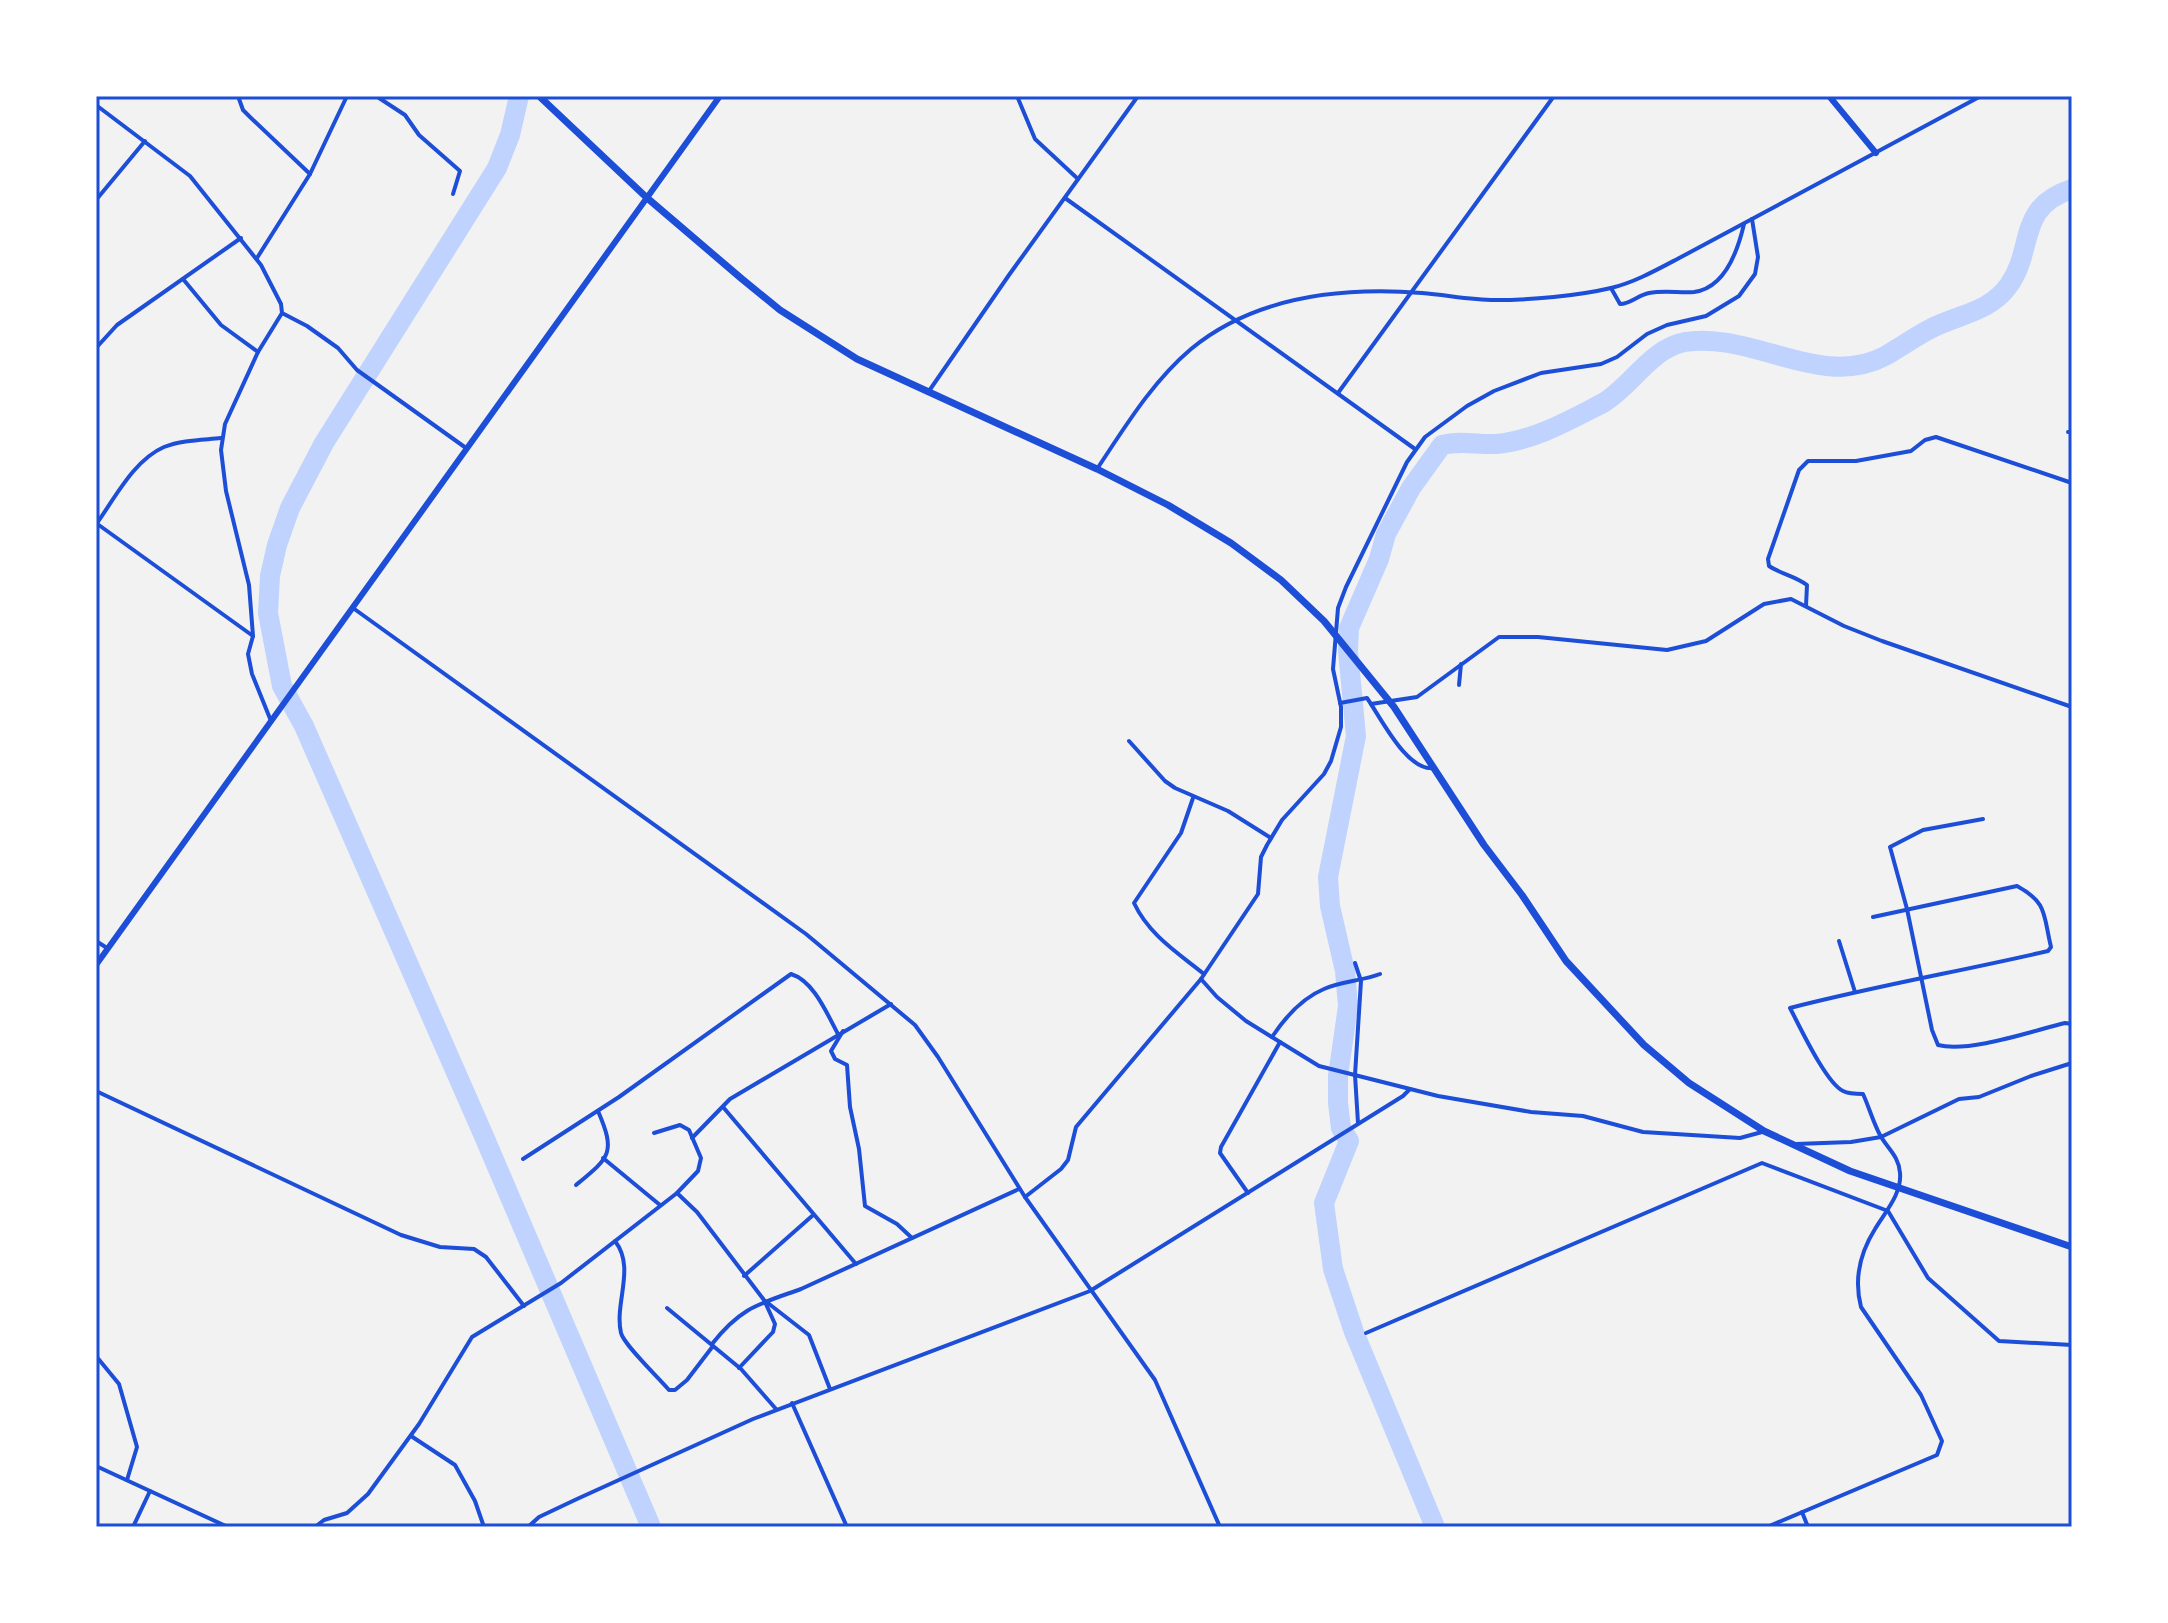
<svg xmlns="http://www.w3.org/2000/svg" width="2168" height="1623" font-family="Literata,serif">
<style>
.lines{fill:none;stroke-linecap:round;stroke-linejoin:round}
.river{stroke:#bfd3fe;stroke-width:20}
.minor{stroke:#1d4ed8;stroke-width:4}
.tertiary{stroke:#1d4ed8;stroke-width:6}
.trunk{stroke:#1d4ed8;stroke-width:7}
.neatline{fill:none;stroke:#1d4ed8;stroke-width:3}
</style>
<rect width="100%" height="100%" fill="#f2f2f2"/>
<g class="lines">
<g class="river">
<polyline points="519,96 510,135 497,168 324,443 290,508 277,545 270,576 268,613 282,686 304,726 483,1134 651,1527"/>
<path d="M1435 1527 1354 1332 1333 1269 1324 1203 1349 1141 1341 1128 1338 1103V1076L1348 1006 1345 971 1330 906 1328 877 1356 736 1348 651 1349 628 1379 559 1386 534 1411 488 1442 445C1461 440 1478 445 1496 444 1533 441 1570 420 1603 403 1631 387 1651 348 1685 342 1751 331 1822 390 1885 356 1901 347 1916 336 1932 328 1960 314 1990 312 2009 285 2035 248 2016 207 2072 189"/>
</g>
<g class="minor">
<polyline points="238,96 243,110 250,117 310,174"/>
<polyline points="376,96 405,115 419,135 460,171 453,194"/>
<polyline points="1017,96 1035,139 1078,179"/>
<polyline points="96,105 190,176 261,265 281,304 282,313 258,352 225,424 221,450 226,491 249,585 253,636 248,654 252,674 271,721"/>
<polyline points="1065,198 1415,449"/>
<polyline points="96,200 145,141"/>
<polyline points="257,258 310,174 347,96"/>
<polyline points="183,279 221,325 258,352"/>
<path d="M1611 288 1620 304C1631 304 1638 295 1649 293 1664 290 1679 293 1694 292 1725 288 1738 250 1744 224"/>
<polyline points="282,313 307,326 338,348 357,370 466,448"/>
<polyline points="96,348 117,325 241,238"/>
<polyline points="929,391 1009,275 1138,96"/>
<polyline points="1338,393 1554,96"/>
<polyline points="2068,432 2072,432"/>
<path d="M1097 469C1125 427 1152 382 1191 349 1255 296 1343 287 1422 293 1447 295 1471 300 1495 300 1531 300 1577 296 1611 288 1636 282 1660 268 1683 256L1981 96"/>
<polyline points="96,523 253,636"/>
<path d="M97 523C115 498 134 460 164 447 182 440 202 440 221 438"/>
<path d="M1806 606 1807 585C1795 576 1781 574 1769 566L1768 559 1799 470 1808 461H1856L1911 451 1925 440 1936 437 2072 483"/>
<polyline points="353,608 806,934 915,1025 938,1057 1025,1197 1155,1380 1220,1527"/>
<polyline points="1459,685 1461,664"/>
<path d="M1340 703 1367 698C1381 718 1407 772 1434 768"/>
<polyline points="1371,704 1417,697 1499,637 1538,637 1667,650 1706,641 1764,604 1791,599 1844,626 1882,641 2072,707"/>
<polyline points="1129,741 1165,781 1175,788 1228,811 1271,838"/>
<path d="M1193 798 1181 833 1134 903C1149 935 1178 953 1204 974"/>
<path d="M1983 819 1923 830 1890 847 1907 909 1932 1030 1938 1045C1969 1053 2032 1031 2065 1023L2072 1024"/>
<polyline points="96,941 107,948"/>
<polyline points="1839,941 1855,992"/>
<polyline points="1355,963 1361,981 1355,1075 1358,1123"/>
<polyline points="1201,979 1217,997 1246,1021 1319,1066 1438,1096 1531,1112 1583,1116 1643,1132 1740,1138 1762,1132"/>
<polyline points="843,1031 831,1051 835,1059 847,1065 850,1107 859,1149 865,1206 897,1224 912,1238"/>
<path d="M1272 1037C1284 1019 1302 998 1324 989 1342 981 1362 981 1380 974"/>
<polyline points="96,1091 401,1235 440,1247 474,1249 486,1257 524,1306"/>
<polyline points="723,1107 856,1264"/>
<polyline points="692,1138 730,1099 891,1004"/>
<polyline points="1796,1144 1851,1142 1881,1137 1959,1099 1979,1097 2031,1076 2072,1063"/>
<polyline points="603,1158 660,1205"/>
<path d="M523 1159 619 1097 791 974C814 981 827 1014 838 1034"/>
<path d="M576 1185C610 1157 616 1153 598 1111"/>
<polyline points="677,1193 697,1212 764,1300 809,1335 830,1389"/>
<polyline points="1248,1193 1220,1153 1221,1147 1280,1042"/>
<polyline points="1025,1197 1061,1169 1068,1160 1076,1127 1201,979 1258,894 1261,857 1267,845 1282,820 1324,774 1331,761 1341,727 1341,707 1333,669 1338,608 1346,587 1407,462 1425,437 1467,406 1494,391 1541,373 1601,364 1617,357 1647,334 1667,325 1706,316 1739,296 1755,274 1758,257 1752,219"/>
<path d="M615 1241C636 1268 614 1303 621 1333 624 1345 659 1378 669 1390H675L687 1380 713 1346"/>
<polyline points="744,1276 812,1216"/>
<polyline points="667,1308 741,1369 776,1409"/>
<polyline points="1366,1333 1762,1163 1888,1211 1928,1278 1999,1341 2072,1345"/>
<path d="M712 1344C741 1307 759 1304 801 1289L1019 1189"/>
<polyline points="96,1356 119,1384 137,1447 127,1480"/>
<polyline points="739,1368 773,1332 775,1324 765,1302"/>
<polyline points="792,1403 847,1527"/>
<polyline points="411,1436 455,1465 475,1501 484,1527"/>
<polyline points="96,1466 228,1527"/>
<polyline points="1802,1512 1808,1527"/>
<polyline points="133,1527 150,1491"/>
<polyline points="315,1527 324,1520 347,1513 368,1494 419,1424 472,1337 561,1283 677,1193 698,1171 701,1158 689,1130 680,1125 654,1133"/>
<polyline points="528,1527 539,1517 577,1499 753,1419 1090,1291 1403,1096 1410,1089"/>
<path d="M1767 1527 1937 1455 1942 1441 1921 1395 1861 1307C1854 1280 1860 1253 1875 1229 1885 1212 1902 1194 1900 1173 1899 1156 1887 1148 1880 1135 1873 1122 1869 1107 1863 1094 1857 1094 1849 1094 1843 1091 1826 1083 1800 1027 1790 1008 1875 986 1962 971 2048 951L2051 947C2043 914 2048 903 2017 886L1873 917"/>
</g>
<g class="tertiary">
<polyline points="1829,96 1876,153"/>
<polyline points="96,965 720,96"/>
</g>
<polyline class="trunk" points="539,96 646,197 742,279 780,310 857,359 1097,469 1168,505 1231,543 1281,580 1324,621 1394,707 1484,845 1522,895 1566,961 1644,1045 1689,1083 1764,1131 1850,1171 2072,1247"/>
</g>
<rect width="2168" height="1623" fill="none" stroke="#ffffff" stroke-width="196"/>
<rect x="98" y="98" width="1972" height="1427" class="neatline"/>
</svg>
